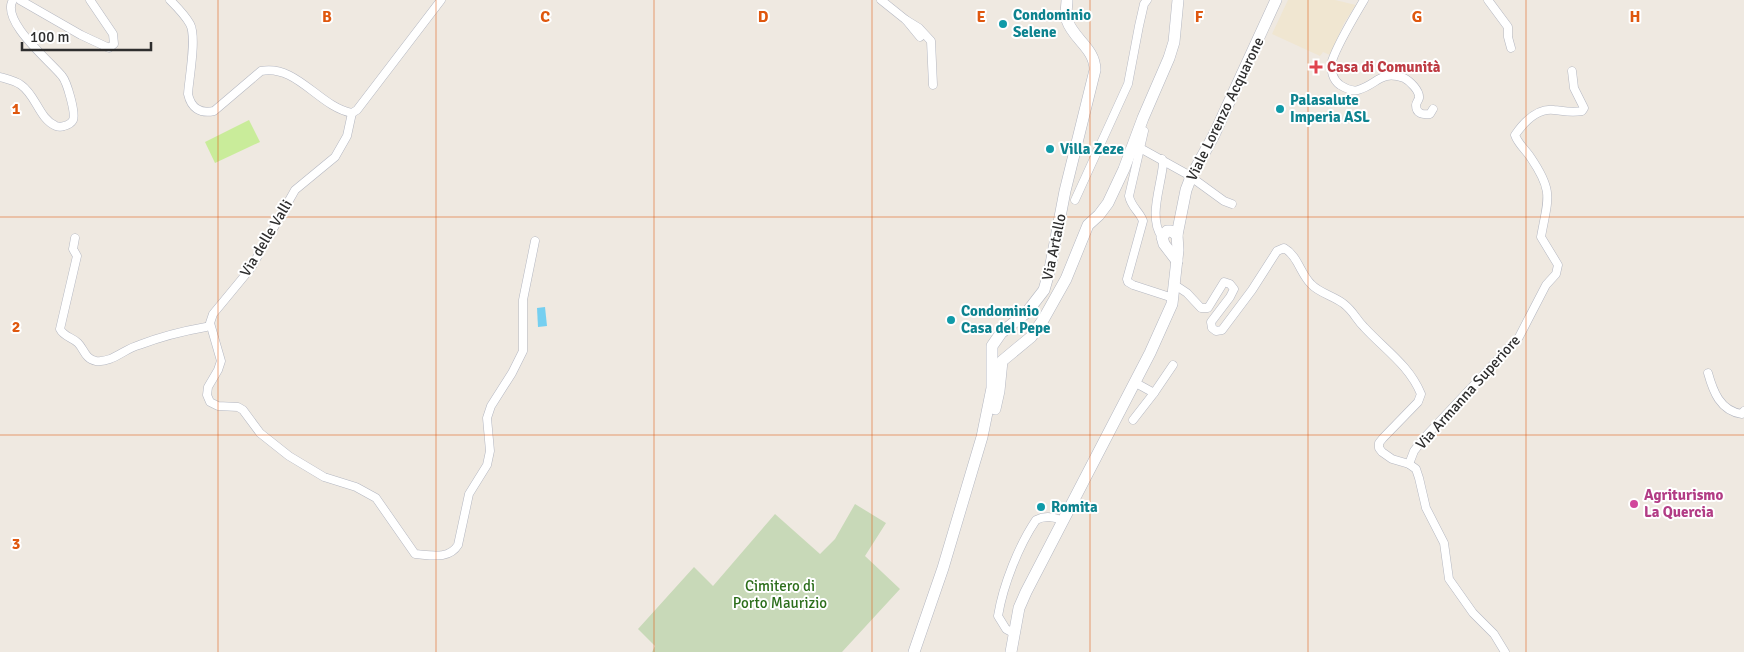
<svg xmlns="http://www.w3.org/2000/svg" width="1744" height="652" font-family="Signika,sans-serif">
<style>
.education{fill:#f0e6d1}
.cemetery{fill:#c8d9b8}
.pitch{fill:#c9ec9a}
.water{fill:#75cff0}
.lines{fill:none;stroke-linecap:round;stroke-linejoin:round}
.street-casing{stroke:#b4b7c1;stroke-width:9}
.secondary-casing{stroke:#b4b7c1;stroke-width:12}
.street{stroke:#fff;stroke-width:8}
.secondary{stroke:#fff;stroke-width:11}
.grid{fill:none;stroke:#df570e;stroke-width:1;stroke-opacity:0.55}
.culture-dot{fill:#0f9aa8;stroke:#fff;stroke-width:2}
.health-dot{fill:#e0444e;stroke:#fff;stroke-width:2}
.hotel-dot{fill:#d1479c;stroke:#fff;stroke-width:2}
.labels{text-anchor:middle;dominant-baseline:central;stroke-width:4;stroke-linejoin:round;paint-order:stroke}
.culture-label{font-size:15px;font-weight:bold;fill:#0d838f;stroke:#fff;text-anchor:start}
.health-label{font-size:15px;font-weight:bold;fill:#be3a42;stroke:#fff;text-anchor:start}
.street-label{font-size:15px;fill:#2e2e2e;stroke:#fff}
.hotel-label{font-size:15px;font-weight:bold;fill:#b23c85;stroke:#fff;text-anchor:start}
.park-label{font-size:15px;fill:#2c6e1b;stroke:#fff}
.grid-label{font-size:16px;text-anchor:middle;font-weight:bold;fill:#df570e;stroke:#fff;stroke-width:4;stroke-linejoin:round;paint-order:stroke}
</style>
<rect width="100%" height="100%" fill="#efe9e1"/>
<polygon class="education" points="1288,0 1335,0 1356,5 1344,23 1330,55 1323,52 1320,56 1272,34"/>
<polygon class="cemetery" points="855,504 886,523 865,556 900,589 842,652 652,652 655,646 638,629 694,567 713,586 775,514 820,554 835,539"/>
<polygon class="pitch" points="249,120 260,142 215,163 205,142"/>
<polygon class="water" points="545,307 547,326 538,327 537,308"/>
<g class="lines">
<defs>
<g id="street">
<polyline points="20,0 81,35 109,48 114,44 113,34 90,0"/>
<path d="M170 0C177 7 185 15 190 24 197 37 189 78 188 94 191 108 200 114 214 111L261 71C297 64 319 107 352 113L357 110 441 0"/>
<polyline points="881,0 906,20 920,37"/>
<path d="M1364 0C1354 17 1338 43 1332 61 1330 70 1333 80 1340 85 1345 88 1352 92 1358 90 1378 84 1380 70 1404 78 1410 81 1420 91 1419 98 1418 101 1416 103 1416 105 1416 114 1423 115 1430 114L1433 109"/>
<polyline points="1488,0 1508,27 1508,37 1511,48"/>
<polyline points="906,20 919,28 931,41 933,85"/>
<path d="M0 77C7 79 16 81 21 85 36 95 39 119 56 126 59 127 61 127 64 126 68 125 71 124 73 120 76 113 67 82 62 76 51 62 0 21 13 0"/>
<path d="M352 113 347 136 335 157 295 190 251 268 213 314 210 323 221 361 218 370 208 387 207 395 210 402 218 406 238 407 243 410 260 433 289 456 324 477 356 487 376 498 415 554C430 555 449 560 458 545L469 494 487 465 490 451 487 418 491 406 512 373 523 351V300L535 241"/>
<path d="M1144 131 1129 196C1131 207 1140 212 1143 221L1127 279 1128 282 1133 285 1173 298"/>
<polyline points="1140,148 1185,173"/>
<path d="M1162 159 1163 164C1161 187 1148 218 1162 237"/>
<polyline points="1191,177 1224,201 1232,204"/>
<polyline points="1075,200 1128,84 1139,26 1144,4 1147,0"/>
<path d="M75 238 73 249 77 256 60 329C64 337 72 337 78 343 84 349 85 359 96 361 112 363 124 349 139 345 160 337 183 331 206 327"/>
<path d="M1175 285 1187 293 1201 308H1208L1224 282 1230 284 1234 289 1230 297 1211 322 1212 328 1216 331 1222 330 1252 290 1277 251 1284 248C1298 256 1300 273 1311 284 1319 293 1334 296 1344 304 1354 312 1356 319 1364 327 1384 349 1409 365 1421 394L1418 402 1383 438 1379 443V448L1382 452 1392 459 1409 464 1416 469 1419 478 1426 508 1444 543 1449 579 1473 613 1494 634 1505 652"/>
<path d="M1708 373C1713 391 1720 411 1742 414L1744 411"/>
<polyline points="1154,393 1173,365"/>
<polyline points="1133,420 1154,393 1134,382"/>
<path d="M1409 464 1414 451 1424 438 1519 337 1546 285 1556 274 1558 265 1541 237C1548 198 1554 192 1531 158 1526 150 1518 144 1515 135 1524 122 1538 108 1554 110 1564 111 1571 113 1582 111L1584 108 1574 88 1572 71"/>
<path d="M1015 634 1006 629 998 616C1003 585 1019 545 1036 520 1046 515 1054 517 1063 521"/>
</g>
<g id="secondary">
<polyline points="1177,261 1164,244 1162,237 1167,231 1171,231 1177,235"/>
<polyline points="995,409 999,391 1002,361 1031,337 1043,320 1066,279 1088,225 1099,215 1108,203 1124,169 1143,118 1169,58 1174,42 1178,0"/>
<path d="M914 652 943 568 982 437 992 388V346L1001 333 1027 312 1044 290 1050 269 1065 191 1095 70C1095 48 1073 39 1067 20 1065 14 1067 6 1067 0"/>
<polyline points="1011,652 1019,608 1026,592 1150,353 1172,304 1178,250 1177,235 1186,190 1191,177 1214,135 1276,0"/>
</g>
</defs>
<use href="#street" class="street-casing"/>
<use href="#secondary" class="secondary-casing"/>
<use href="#street" class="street"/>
<use href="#secondary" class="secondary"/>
</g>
<path class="grid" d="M218 0V652M436 0V652M654 0V652M872 0V652M1090 0V652M1308 0V652M1526 0V652M0 217H1744M0 435H1744"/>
<g class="culture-dot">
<circle cx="1003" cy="24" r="5"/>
<circle cx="1280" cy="109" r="5"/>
<circle cx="1050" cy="149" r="5"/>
<circle cx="951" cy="320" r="5"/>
<circle cx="1041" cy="507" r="5"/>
</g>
<path class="health-dot" d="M1313.5 59.5h5v5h5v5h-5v5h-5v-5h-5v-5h5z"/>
<circle class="hotel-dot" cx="1634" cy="504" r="5"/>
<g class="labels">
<g class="culture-label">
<text x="1013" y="15">Condominio<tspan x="1013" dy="17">Selene</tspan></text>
<text x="1290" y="100">Palasalute<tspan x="1290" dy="17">Imperia ASL</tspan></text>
<text x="1060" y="149">Villa Zeze</text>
<text x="961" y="311">Condominio<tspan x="961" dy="17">Casa del Pepe</tspan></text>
<text x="1051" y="507">Romita</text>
</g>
<g class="health-label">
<text x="1327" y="67">Casa di Comunità</text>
</g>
<g class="street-label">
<text transform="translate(1225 109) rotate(-64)">Viale Lorenzo Acquarone</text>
<text transform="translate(266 238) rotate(-59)">Via delle Valli</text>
<text transform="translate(1054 247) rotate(-78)">Via Artallo</text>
<text transform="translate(1468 392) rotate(-48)">Via Armanna Superiore</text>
</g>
<g class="hotel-label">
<text x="1644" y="495">Agriturismo<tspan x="1644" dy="17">La Quercia</tspan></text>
</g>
<g class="park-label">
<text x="780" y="586">Cimitero di<tspan x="780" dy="17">Porto Maurizio</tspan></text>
</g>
</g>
<g class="grid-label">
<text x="327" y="22">B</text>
<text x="545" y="22">C</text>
<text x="763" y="22">D</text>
<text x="981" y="22">E</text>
<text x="1199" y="22">F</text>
<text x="1417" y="22">G</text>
<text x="1635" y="22">H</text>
<text x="16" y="114">1</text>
<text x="16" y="332">2</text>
<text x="16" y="549">3</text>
</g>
<path d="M22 42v8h129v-8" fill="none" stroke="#2e2e2e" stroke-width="2.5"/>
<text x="30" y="42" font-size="15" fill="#2e2e2e" stroke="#ffffff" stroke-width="4" paint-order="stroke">100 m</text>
</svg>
